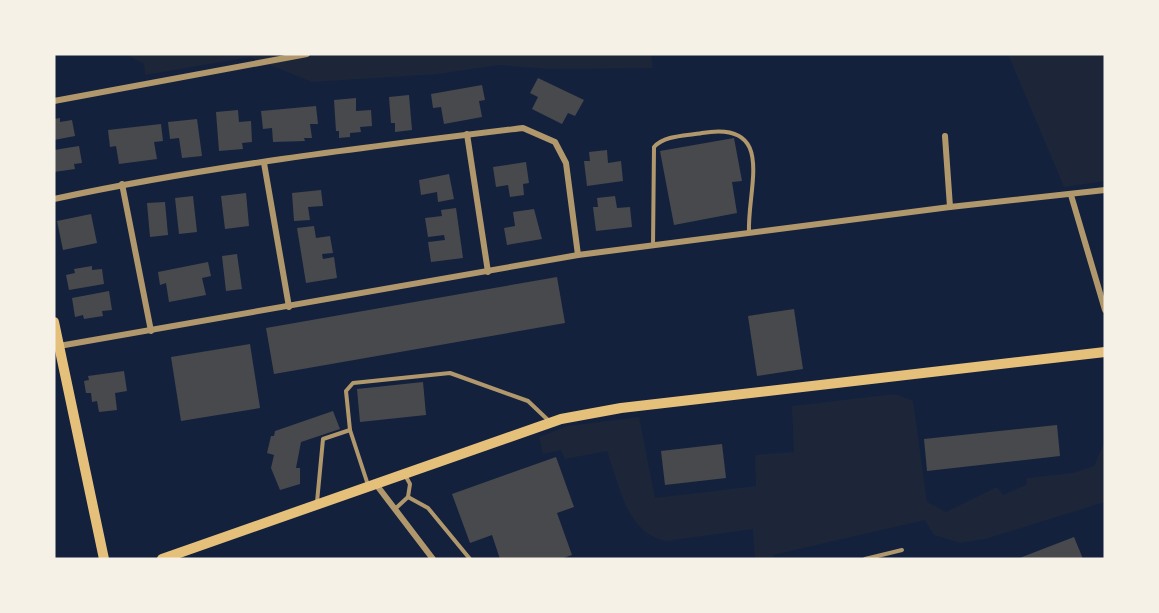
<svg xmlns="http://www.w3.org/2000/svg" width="1159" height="613" font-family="'Archivo Narrow',sans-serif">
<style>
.green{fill:#1d2539}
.building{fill:#48494c}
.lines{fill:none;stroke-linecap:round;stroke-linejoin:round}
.service{stroke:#b1986c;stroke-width:4}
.minor{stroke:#b1986c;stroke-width:6}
.secondary{stroke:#e5c07b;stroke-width:10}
.primary{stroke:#e5c07b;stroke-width:10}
</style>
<rect width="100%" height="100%" fill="#14213d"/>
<g class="green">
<polygon points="126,54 651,54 653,68 548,69 499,65 438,74 312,82 250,57 145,75 144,64"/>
<polygon points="1008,54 1105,54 1105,181 1064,187"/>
<path d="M895 394 913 401 927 502 946 512 997 487 1003 495 1026 485 1027 478 1073 473 1094 466 1105 441V502L985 539 960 543 934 535 925 520 773 555V559H755L753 529 666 541C626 533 619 484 607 451L565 459 561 450 543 454 539 437 568 426 639 417 655 498 756 486 755 455 794 452 792 406Z"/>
</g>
<g class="building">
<polygon points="538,78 584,100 575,116 568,113 562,124 532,109 538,97 530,93"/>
<polygon points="482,85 485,100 479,101 482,117 444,124 441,107 433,108 431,94"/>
<polygon points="409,95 412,130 395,132 395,123 391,123 389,97"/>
<polygon points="356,98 356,111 371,110 372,126 360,127 361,132 350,133 350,137 339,138 339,131 336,131 334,100"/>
<polygon points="316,106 318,124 310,124 312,138 304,138 305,141 273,142 272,128 263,129 261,111"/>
<polygon points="238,110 239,122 251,121 252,142 242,143 243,149 219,151 216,112"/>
<polygon points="60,118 60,122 72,120 75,136 54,140 54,119"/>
<polygon points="197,119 202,156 182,158 179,138 170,139 168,122"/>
<polygon points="161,124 163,141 154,142 157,159 119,164 116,146 110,147 108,130"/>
<polygon points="734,138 742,181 732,182 737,213 674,225 660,151"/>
<polygon points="79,146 82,163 74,164 75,169 54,172 54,150"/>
<polygon points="607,150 608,163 621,161 623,181 587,186 584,161 590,161 589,152"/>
<polygon points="526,162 529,183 523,184 524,195 510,197 508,185 496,187 493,167"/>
<polygon points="449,174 454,199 438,202 437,192 421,195 419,180"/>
<polygon points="321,190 323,206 308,207 310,220 294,221 292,193"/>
<polygon points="246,193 249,226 225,229 221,196"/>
<polygon points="193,196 197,232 179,234 175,198"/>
<polygon points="615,196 617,208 630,207 632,227 596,231 593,207 598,207 597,198"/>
<polygon points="165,202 168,235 150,237 147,203"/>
<polygon points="456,208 463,258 431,262 428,242 445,240 444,235 428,237 425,218 442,216 441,210"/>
<polygon points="534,209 542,239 507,245 504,228 515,226 513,212"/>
<polygon points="91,214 97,243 63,250 57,221"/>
<polygon points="314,226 316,238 330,236 333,253 322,254 323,259 334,257 337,278 306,283 297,228"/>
<polygon points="237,254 242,289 226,291 222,256"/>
<polygon points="208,262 211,276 202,278 206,295 169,302 166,283 160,285 158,272"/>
<polygon points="92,266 92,270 102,269 104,284 69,290 66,275 75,273 74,269"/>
<polygon points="557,277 565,323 274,374 266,328"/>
<polygon points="109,291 112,310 102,311 103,316 84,319 83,315 75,317 72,298"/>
<polygon points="794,309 803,369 757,376 748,316"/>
<polygon points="250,344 260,408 181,421 171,357"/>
<polygon points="124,371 127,391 115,393 117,410 99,412 97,401 92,402 91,393 86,393 84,381 89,380 88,376"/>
<polygon points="423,382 426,415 360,422 357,389"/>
<polygon points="333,411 340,429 301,442 296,468 300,468 300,484 280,490 271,468 274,455 267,453 271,436 274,436 275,431"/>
<polygon points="1057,425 1060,456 927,471 924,439"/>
<polygon points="722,444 726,478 665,485 661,451"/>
<polygon points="556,457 574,507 557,513 572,555 560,559 500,559 492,535 470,543 452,494"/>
<polygon points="1074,537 1083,559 1017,559"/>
</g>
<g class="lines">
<g class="service">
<path d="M653 246 654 147C665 135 686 136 702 133 777 120 747 188 749 232"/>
<polyline points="350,430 346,391 353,383 450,373 528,401 548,420"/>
<polyline points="408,497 428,508 470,559"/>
<polyline points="317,502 323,439 350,430 368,485"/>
<polyline points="395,509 408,497 410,484 405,475"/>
<polyline points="865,559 902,550"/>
</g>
<g class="minor">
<polyline points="54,101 307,54"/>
<polyline points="467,134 488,272"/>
<polyline points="945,136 950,207"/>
<polyline points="264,163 289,307"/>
<polyline points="122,184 151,331"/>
<polyline points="1071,195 1105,310"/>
<path d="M54 199C208 166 367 147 523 128L555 142 566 163 578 255"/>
<polyline points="59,346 578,255 950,207 1105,190"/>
<polyline points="375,483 433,559"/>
</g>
<polyline class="secondary" points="54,322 104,559"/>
<polyline class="primary" points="162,559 561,419 621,408 1105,352"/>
</g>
<rect width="1159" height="613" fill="none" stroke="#f6f1e7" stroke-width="111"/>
</svg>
